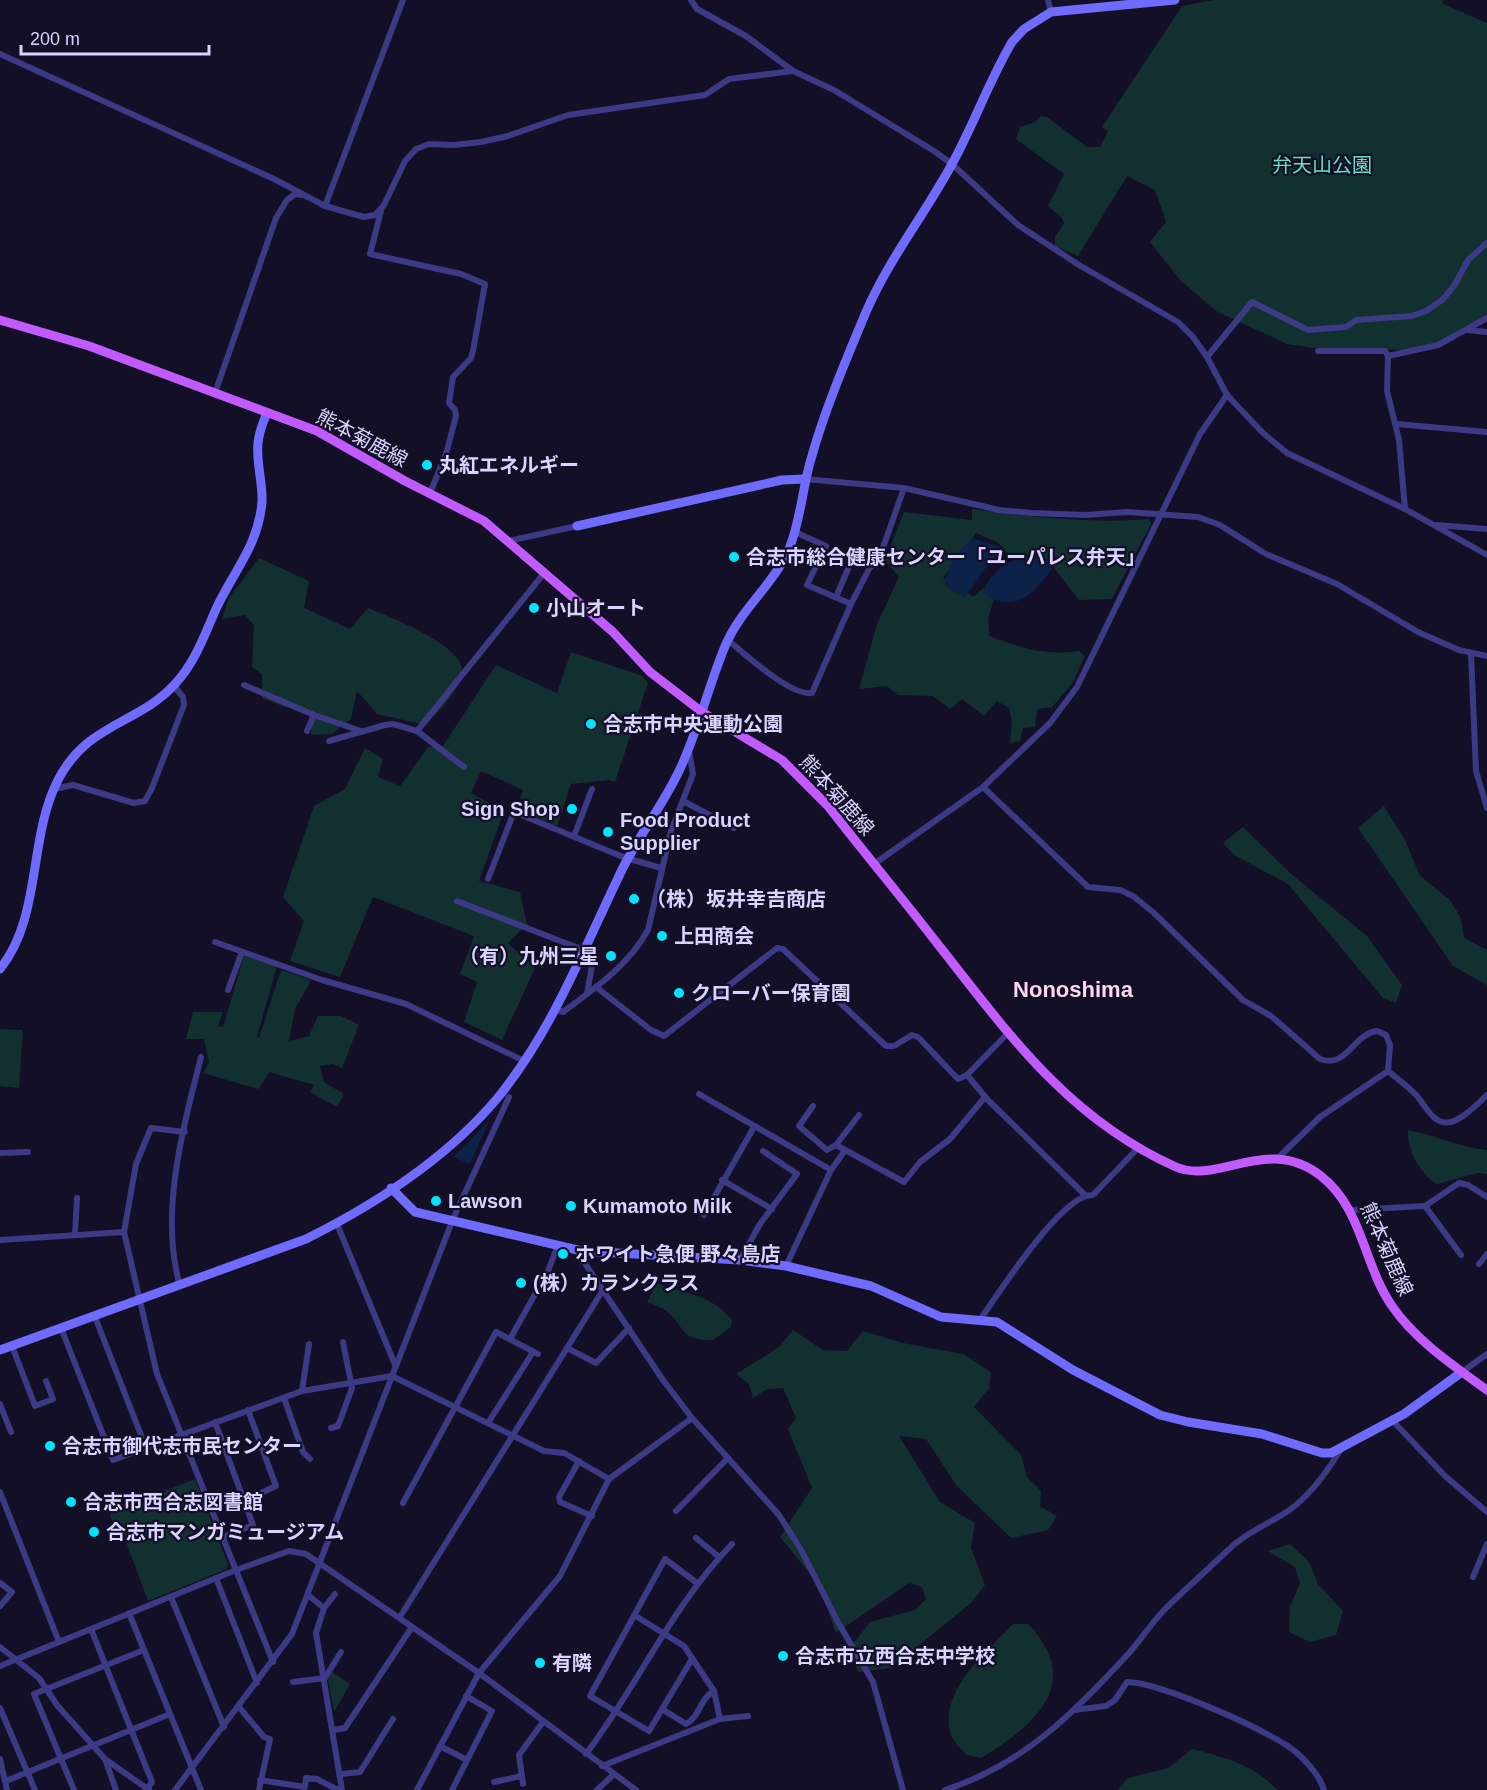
<svg xmlns="http://www.w3.org/2000/svg" width="1487" height="1790" font-family="Arial,'Noto Sans JP',sans-serif">
<style>
.green{fill:#12302f}
.water{fill:#0c2248}
.lines{fill:none;stroke-linecap:round;stroke-linejoin:round}
.street{stroke:#3d3a85;stroke-width:6}
.secondary{stroke:#6f6bff;stroke-width:9}
.primary{stroke:#c25bff;stroke-width:9}
.poi-dot{fill:#00e5ff;stroke:#130f26;stroke-width:2}
.labels{text-anchor:middle;dominant-baseline:central;stroke-width:4.5;stroke-linejoin:round;paint-order:stroke}
.park-label{font-size:20px;fill:#5fe0c0;stroke:#130f26}
.street-label{font-size:20px;fill:#d9d4ff;stroke:#130f26}
.poi-label{font-size:20px;font-weight:bold;fill:#d9d4ff;stroke:#130f26;text-anchor:start}
.quarter-label{font-size:22px;font-weight:bold;fill:#ffd6f0;stroke:#130f26}
</style>
<rect width="100%" height="100%" fill="#130f26"/>
<g class="green">
<polygon points="1214,0 1442,0 1443,4 1487,23 1487,315 1437,342 1408,350 1314,348 1287,344 1216,311 1180,280 1150,242 1166,222 1155,190 1127,176 1078,256 1055,246 1055,237 1064,223 1062,218 1048,206 1064,174 1016,139 1020,127 1035,122 1041,116 1047,117 1087,147 1100,147 1108,131 1102,127 1182,6"/>
<path d="M972 509C1031 517 1090 524 1149 519L1151 524 1112 599 1079 600 1051 564 1024 553 1020 561 1013 560 999 543 976 533 943 578 974 597 983 588 995 595 988 619 989 636C1023 648 1042 656 1079 651L1085 656 1072 684 1052 707 1037 709 1035 727 1023 728 1020 741 1010 743 1012 723 1009 708 997 701 984 716 962 699 950 709 933 696 898 695 887 686 859 689 877 624 899 577 885 560 904 512 972 520Z"/>
<path d="M259 558 309 581 304 608 350 629 368 608C388 616 465 646 462 671 459 693 440 709 426 725L377 714 357 691 351 719 332 734 311 735 313 715 307 708 285 707 262 698V674L252 667 254 625 245 615 222 619 229 598Z"/>
<polygon points="571,652 643,676 648,683 615,782 608,780 571,784 557,826 523,812 527,801 520,798 523,790 481,771 471,793 504,811 479,881 520,892 527,924 508,943 535,968 502,1040 464,1022 477,982 460,974 474,936 373,897 340,977 290,961 304,921 283,897 314,806 345,789 365,748 383,759 378,777 400,786 429,746 441,749 496,665 557,693"/>
<polygon points="1384,806 1405,840 1420,876 1450,900 1461,918 1464,938 1487,950 1487,985 1453,966 1358,828"/>
<polygon points="1243,827 1290,873 1367,936 1402,985 1396,1003 1383,998 1288,884 1234,855 1223,843"/>
<polygon points="244,956 277,966 257,1037 259,1038 281,970 311,980 295,1009 289,1041 309,1036 318,1016 341,1016 359,1025 342,1068 333,1064 320,1066 324,1082 344,1094 337,1107 310,1092 314,1085 269,1072 259,1089 203,1073 209,1062 204,1039 186,1039 193,1012 223,1012 218,1026 223,1027"/>
<polygon points="0,1029 23,1030 19,1088 0,1086"/>
<path d="M1408 1130C1435 1135 1459 1147 1487 1150V1174L1478 1173 1437 1184C1420 1174 1407 1150 1408 1130Z"/>
<path d="M657 1283C689 1296 708 1292 732 1320L731 1327 713 1340C678 1341 686 1326 666 1311 661 1307 653 1305 647 1302Z"/>
<polygon points="793,1330 823,1350 847,1351 863,1331 903,1343 963,1354 991,1372 989,1388 974,1407 1021,1455 1027,1477 1041,1491 1040,1506 1057,1516 1048,1530 1011,1538 956,1485 926,1439 899,1436 940,1502 975,1523 971,1548 985,1585 971,1603 891,1668 858,1672 850,1648 870,1622 915,1610 926,1599 922,1587 909,1583 836,1633 819,1585 780,1537 812,1488 788,1429 796,1418 783,1388 767,1389 753,1398 749,1384 736,1374 779,1347"/>
<polygon points="195,1479 228,1564 227,1569 148,1601 125,1539 120,1539 110,1516 112,1512"/>
<polygon points="1290,1544 1309,1562 1318,1584 1343,1611 1336,1635 1310,1642 1289,1632 1290,1606 1300,1583 1295,1567 1268,1551"/>
<path d="M1013 1624H1028C1085 1683 1034 1726 981 1758L966 1755C961 1748 952 1740 950 1732 940 1689 987 1652 1013 1624Z"/>
<polygon points="332,1672 350,1684 334,1712 328,1680"/>
<path d="M1192 1749C1221 1756 1257 1766 1277 1790H1117L1128 1778 1168 1768Z"/>
</g>
<g class="water">
<path d="M972 538 1006 549 990 562 965 597 950 590 945 584C946 567 960 550 972 538Z"/>
<path d="M1026 556 1048 559 1054 564C1051 572 1046 577 1040 584 1023 603 1010 607 986 596L983 592C990 573 1007 561 1026 556Z"/>
<polygon points="489,1121 470,1164 453,1157"/>
</g>
<g class="lines">
<g class="street">
<polyline points="691,0 697,9 746,36 793,71 834,90 934,151 952,164 1018,225 1079,265 1178,322 1193,337 1207,357 1227,395 1263,433 1287,453 1405,509 1487,555"/>
<polyline points="1048,0 1051,12"/>
<polyline points="0,54 274,179 325,206 364,217 375,215 384,205 405,161 416,149 429,144 454,145 481,142 508,136 568,115 705,95 729,79 793,71"/>
<polyline points="325,206 403,0"/>
<polyline points="381,211 370,254 461,274 485,284 473,351 471,358 453,377 449,403 455,410 456,416 446,454 430,493"/>
<polyline points="1467,330 1487,332"/>
<polyline points="1318,351 1385,351 1388,356"/>
<polyline points="1207,357 1252,302 1308,330 1346,327 1356,320 1412,316 1426,311 1442,300 1454,286 1468,260 1487,243"/>
<polyline points="215,393 276,218 287,200 295,194 301,195"/>
<polyline points="1396,424 1487,432"/>
<polyline points="805,479 904,488 999,510 1032,513 1086,515 1127,512 1198,517 1220,525 1266,554 1337,584 1418,632 1459,650 1487,656"/>
<polyline points="1405,509 1399,440 1387,391 1388,356 1438,345 1487,318"/>
<polyline points="1436,525 1487,529"/>
<polyline points="795,532 826,546 807,585 851,604"/>
<polyline points="508,541 577,526"/>
<polyline points="836,597 848,569"/>
<path d="M728 640C745 654 790 696 812 693L851 604 869 569 879 559 904 488"/>
<polyline points="1471,654 1476,771 1487,808"/>
<polyline points="244,685 314,715 361,731"/>
<polyline points="307,731 314,715"/>
<polyline points="417,731 464,767"/>
<polyline points="329,741 385,725 393,724 417,731 545,572"/>
<polyline points="983,787 1050,723 1077,687 1200,434 1227,395"/>
<polyline points="54,789 73,785 134,803 145,801 152,788 184,705 183,697 174,686"/>
<polyline points="683,801 734,828"/>
<polyline points="574,836 592,789"/>
<path d="M874 864 983 787 1088 887 1120 890 1133 896 1154 913 1243 1000 1271 1016 1320 1059C1347 1069 1353 1034 1377 1031L1386 1035 1390 1045 1388 1071"/>
<polyline points="488,879 514,812 623,857 661,868"/>
<polyline points="457,901 594,954 587,994"/>
<polyline points="215,942 322,980 406,1004 524,1061"/>
<polyline points="596,987 651,1030 664,1036 777,948 783,949 886,1046 894,1046 912,1035 918,1037 958,1079 967,1075 1007,1034"/>
<polyline points="228,990 242,952"/>
<path d="M555 1008 563 1012C595 988 628 966 648 930L671 831 693 774 689 751"/>
<path d="M1388 1071C1398 1079 1409 1087 1417 1096 1423 1103 1428 1113 1436 1119 1452 1132 1475 1106 1487 1095"/>
<polyline points="967,1075 987,1099 1086,1196"/>
<polyline points="699,1094 831,1170"/>
<polyline points="813,1106 799,1126 827,1150 836,1145"/>
<polyline points="859,1115 836,1145 904,1182 920,1162 950,1139 985,1097"/>
<polyline points="185,1132 151,1128 136,1164 124,1232 157,1374 273,1662"/>
<polyline points="0,1153 28,1152"/>
<polyline points="1277,1159 1320,1117 1388,1071"/>
<polyline points="722,1180 772,1209"/>
<polyline points="1425,1206 1459,1183 1468,1185 1487,1197"/>
<polyline points="1351,1210 1425,1206 1461,1255"/>
<polyline points="704,1215 754,1127"/>
<polyline points="337,1224 396,1367"/>
<polyline points="75,1234 77,1198"/>
<polyline points="0,1240 124,1232"/>
<polyline points="582,1251 586,1265 663,1380 692,1418 779,1515 800,1548 839,1624 873,1682 903,1790"/>
<polyline points="740,1260 760,1224 797,1174 763,1151"/>
<polyline points="1479,1264 1487,1254"/>
<polyline points="786,1266 831,1170 844,1152"/>
<path d="M180 1286C159 1213 183 1129 201 1057"/>
<polyline points="95,1317 146,1448"/>
<path d="M980 1320C1000 1291 1054 1207 1086 1196 1089 1195 1092 1196 1094 1194L1138 1148"/>
<polyline points="61,1328 113,1460 302,1391 392,1376 544,1451 564,1453 609,1479"/>
<polyline points="510,1339 548,1271 558,1245"/>
<polyline points="12,1346 35,1406 53,1399 46,1381"/>
<polyline points="567,1348 596,1363 629,1328"/>
<polyline points="1462,1372 1487,1354"/>
<polyline points="302,1391 309,1344"/>
<polyline points="284,1398 303,1452 310,1459"/>
<polyline points="0,1404 11,1432"/>
<polyline points="1392,1420 1445,1476 1487,1512"/>
<polyline points="215,1422 253,1525 223,1537"/>
<polyline points="488,1423 533,1352"/>
<polyline points="331,1428 338,1426 352,1388 343,1342"/>
<polyline points="579,1461 559,1497 560,1502 592,1516"/>
<polyline points="0,1492 59,1642"/>
<polyline points="244,1501 276,1486 248,1410"/>
<polyline points="403,1503 496,1332 538,1354"/>
<polyline points="676,1511 728,1458"/>
<polyline points="696,1538 719,1557"/>
<polyline points="1473,1577 1487,1544"/>
<polyline points="216,1578 257,1683"/>
<polyline points="0,1583 12,1592 0,1606"/>
<polyline points="308,1595 324,1608 316,1633 342,1790"/>
<polyline points="171,1597 224,1727"/>
<polyline points="324,1608 335,1594"/>
<polyline points="129,1613 201,1790"/>
<polyline points="634,1615 684,1646 714,1691 720,1719"/>
<polyline points="400,1617 603,1290"/>
<polyline points="91,1629 152,1782 147,1789"/>
<polyline points="0,1647 39,1678 57,1705 105,1759 149,1790"/>
<polyline points="692,1659 649,1731 590,1696 665,1559 697,1583"/>
<polyline points="0,1666 236,1570 289,1551 306,1554 479,1673 636,1790"/>
<polyline points="293,1682 325,1678 341,1652"/>
<polyline points="239,1707 264,1737 270,1739 259,1790"/>
<polyline points="0,1708 35,1790"/>
<path d="M662 1709 686 1724C700 1717 700 1698 714 1691"/>
<path d="M1074 1710 1106 1706 1115 1700 1127 1682C1159 1682 1274 1732 1297 1753 1308 1763 1320 1776 1324 1790"/>
<polyline points="334,1730 345,1728 412,1627"/>
<polyline points="440,1746 467,1760"/>
<path d="M586 1754C638 1685 672 1606 732 1544"/>
<polyline points="0,1759 7,1790"/>
<polyline points="105,1759 116,1790"/>
<polyline points="602,1766 720,1719 748,1716"/>
<polyline points="341,1774 360,1772 393,1719"/>
<polyline points="260,1780 305,1787 306,1778 317,1779 338,1790"/>
<polyline points="6,1781 170,1714"/>
<polyline points="494,1782 522,1776"/>
<polyline points="523,1784 519,1755 543,1722"/>
<polyline points="74,1790 34,1694 144,1650"/>
<polyline points="175,1790 292,1634 453,1219 509,1097"/>
<polyline points="417,1790 479,1673 560,1576 609,1479 692,1418"/>
<polyline points="452,1790 492,1711 466,1696"/>
<polyline points="597,1790 614,1774"/>
<path d="M945 1790C1023 1765 1075 1712 1129 1653 1142 1638 1153 1621 1167 1607 1187 1588 1207 1570 1227 1551 1245 1533 1267 1525 1288 1511 1310 1496 1327 1472 1341 1449"/>
</g>
<g class="secondary">
<polyline points="577,526 782,480 805,479"/>
<path d="M0 969C42 917 28 838 58 780 87 723 139 724 175 684 196 661 204 636 216 609 234 570 258 547 262 502 263 483 256 463 258 443 259 433 263 422 267 413"/>
<polyline points="391,1188 415,1212 582,1251 740,1260 786,1266 871,1286 941,1317 997,1322 1073,1370 1160,1415 1188,1422 1262,1434 1322,1453 1331,1453 1404,1414 1462,1372"/>
<path d="M0 1350 306 1239C376 1204 450 1156 500 1095 552 1030 583 951 619 876 636 839 662 807 679 771 699 730 708 686 726 644 741 609 774 584 789 549 801 520 802 489 811 459 825 409 846 360 866 312 889 259 925 214 952 164 974 124 989 81 1012 42L1024 29 1051 12 1175 0"/>
</g>
<path class="primary" d="M0 320 89 346 317 431 405 481 484 521 613 632 650 672 702 712 782 760 828 806C862 850 898 893 933 938 1005 1029 1066 1118 1176 1167 1218 1185 1268 1134 1321 1176 1363 1209 1363 1264 1392 1306 1415 1340 1454 1366 1487 1390"/>
</g>
<g class="poi-dot">
<circle cx="427" cy="465" r="6"/>
<circle cx="734" cy="557" r="6"/>
<circle cx="534" cy="608" r="6"/>
<circle cx="591" cy="724" r="6"/>
<circle cx="572" cy="809" r="6"/>
<circle cx="608" cy="832" r="6"/>
<circle cx="634" cy="899" r="6"/>
<circle cx="662" cy="936" r="6"/>
<circle cx="611" cy="956" r="6"/>
<circle cx="679" cy="993" r="6"/>
<circle cx="436" cy="1201" r="6"/>
<circle cx="571" cy="1206" r="6"/>
<circle cx="563" cy="1254" r="6"/>
<circle cx="521" cy="1283" r="6"/>
<circle cx="50" cy="1446" r="6"/>
<circle cx="71" cy="1502" r="6"/>
<circle cx="94" cy="1532" r="6"/>
<circle cx="783" cy="1656" r="6"/>
<circle cx="540" cy="1663" r="6"/>
</g>
<g class="labels">
<g class="park-label">
<text x="1322" y="165">弁天山公園</text>
</g>
<g class="street-label">
<text transform="translate(362 438) rotate(28)">熊本菊鹿線</text>
<text transform="translate(837 795) rotate(48)">熊本菊鹿線</text>
<text transform="translate(1387 1249) rotate(66)">熊本菊鹿線</text>
</g>
<g class="poi-label">
<text x="439" y="465">丸紅エネルギー</text>
<text x="746" y="557">合志市総合健康センター「ユーパレス弁天」</text>
<text x="546" y="608">小山オート</text>
<text x="603" y="724">合志市中央運動公園</text>
<text x="560" y="809" text-anchor="end">Sign Shop</text>
<text x="620" y="820">Food Product<tspan x="620" dy="23">Supplier</tspan></text>
<text x="646" y="899">（株）坂井幸吉商店</text>
<text x="674" y="936">上田商会</text>
<text x="599" y="956" text-anchor="end">（有）九州三星</text>
<text x="691" y="993">クローバー保育園</text>
<text x="448" y="1201">Lawson</text>
<text x="583" y="1206">Kumamoto Milk</text>
<text x="575" y="1254">ホワイト急便 野々島店</text>
<text x="533" y="1283">(株）カランクラス</text>
<text x="62" y="1446">合志市御代志市民センター</text>
<text x="83" y="1502">合志市西合志図書館</text>
<text x="106" y="1532">合志市マンガミュージアム</text>
<text x="795" y="1656">合志市立西合志中学校</text>
<text x="552" y="1663">有隣</text>
</g>
<g class="quarter-label">
<text x="1073" y="989">Nonoshima</text>
</g>
</g>
<path d="M21 45v9h188v-9" fill="none" stroke="#d9d4ff" stroke-width="3"/>
<text x="30" y="45" font-size="18" fill="#d9d4ff" stroke="#130f26" stroke-width="4.5" paint-order="stroke">200 m</text>
</svg>
